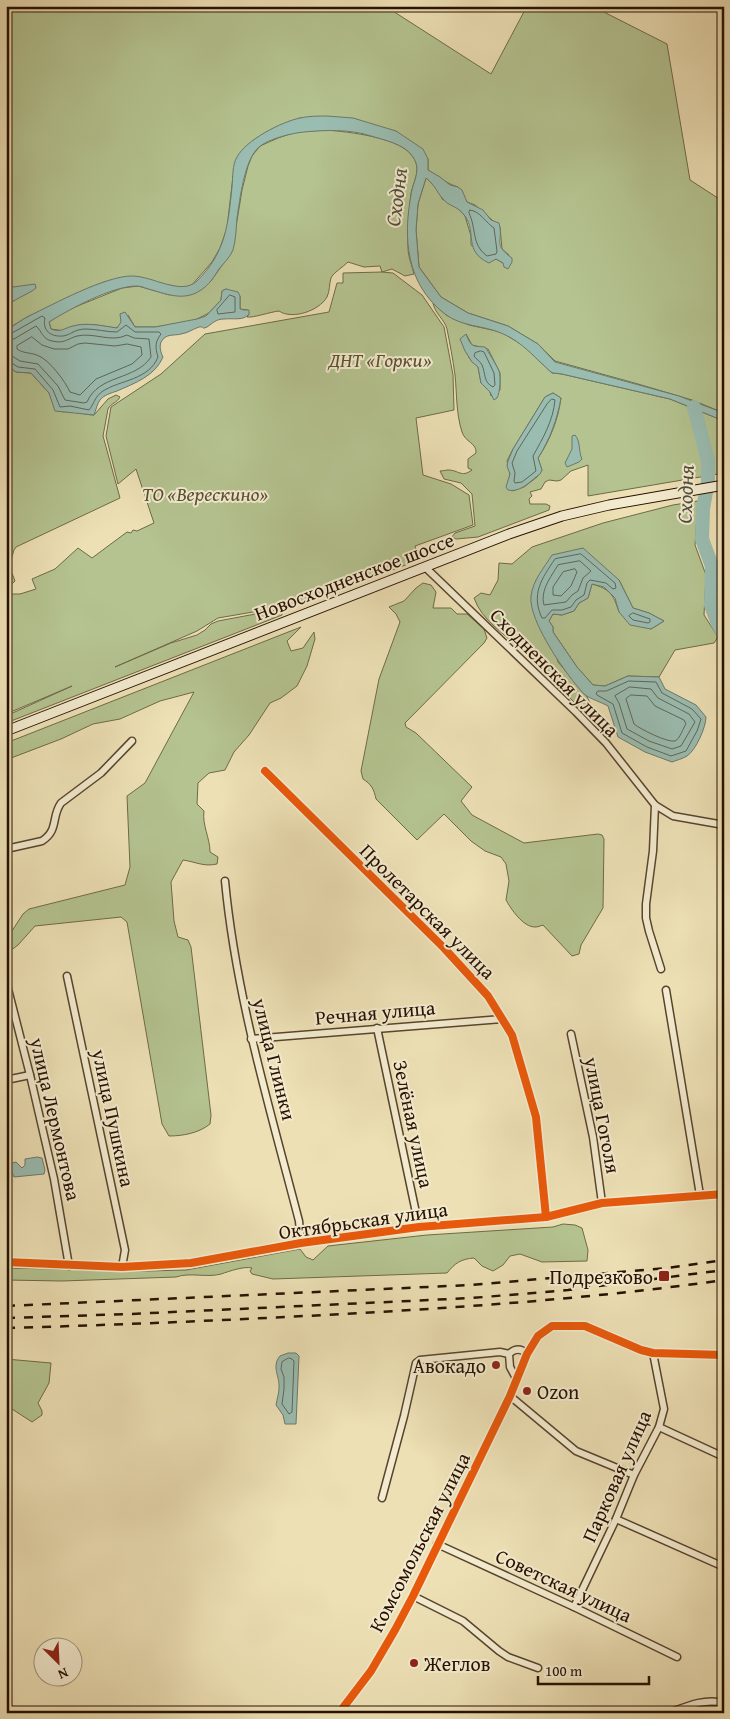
<svg xmlns="http://www.w3.org/2000/svg" width="730" height="1719" font-family="'Gentium Book Plus',serif">
<style>
.green{fill:#b4c390;stroke:#6e6a48;fill-rule:evenodd}
.water{fill:#9abdb2;stroke:#6c786b}
.lines{fill:none;stroke-linecap:round;stroke-linejoin:round}
.shore{stroke:#606659;stroke-width:1}
.river{stroke:#9abdb2;stroke-width:14}
.street-casing{stroke:#58442d;stroke-width:9}
.secondary-casing{stroke:#271000;stroke-width:11}
.street{stroke:#f3ebcf;stroke-width:6}
.secondary{stroke:#f3ebcf;stroke-width:9}
.rail{stroke:#271000;stroke-width:2.5;stroke-dasharray:9 9;stroke-linecap:butt}
.cycleway-casing{stroke:#f3ebcf;stroke-width:11}
.cycleway{stroke:#e8590c;stroke-width:8}
.poi-dot{fill:#8f2418;stroke:#f3ebcf;stroke-width:2}
.labels{text-anchor:middle;dominant-baseline:central;stroke-width:4;stroke-linejoin:round;paint-order:stroke}
.park-label{font-size:20px;font-style:italic;fill:#584f32;stroke:#f3ebcf}
.street-label{font-size:20px;fill:#271000;stroke:#f3ebcf}
.poi-label{font-size:20px;fill:#271000;stroke:#f3ebcf;text-anchor:end}
.water-label{font-size:21px;font-style:italic;fill:#4f4d3e;stroke:#f3ebcf}
</style>
<rect width="100%" height="100%" fill="#ede0b5"/>
<filter id="stains"><feTurbulence type="fractalNoise" baseFrequency=".004" numOctaves="4"/><feColorMatrix values="0 0 0 0 .2 0 0 0 0 .09 0 0 0 0 .02 0 0 0 .5 -.17"/></filter>
<radialGradient id="worn" r=".72"><stop offset=".6" stop-color="#630" stop-opacity="0"/><stop offset="1" stop-color="#630" stop-opacity=".3"/></radialGradient>
<g class="green">
<path d="M6 6H385L491 74 527 6H592L667 44 690 180 724 202V413L692 400 638 384 555 361 538 344 508 326 468 313 441 297 419 267 416 230 418 204 426 178 439 190 442 199 457 207 465 216 471 236V245L492 260 496 259 503 263 509 255 502 249 500 227 475 205 467 202 458 187C447 184 438 176 428 170V159L396 131 300 118 277 127 255 139 233 176 227 228 220 248 212 262 191 286 182 288 169 285 104 282 27 317 6 330V305L15 300 14 287 6 288Z"/>
<path d="M327 130C348 132 401 137 413 157 422 170 413 181 411 194 409 211 407 231 408 248 408 256 412 266 414 274L405 276 392 269 382 272 393 273 422 295 444 327 453 375 454 410 416 418 423 475 451 484 469 495 473 525 415 546 419 560 300 604 218 618 197 631 115 667 171 643 197 635 205 630 211 624 218 621 277 610 282 611V615L6 723V716L72 686 6 714V594H20L36 589 32 579 55 569 78 548 92 558 127 532 131 533 133 530 137 531 154 523 136 469 118 484 106 436 111 407 161 374 205 334 329 312 337 283H343V273L382 272 380 266 364 267 348 262C343 267 333 273 331 278 329 284 330 291 327 297 319 311 292 320 279 311 270 312 253 318 247 317L249 314 248 310 240 309V296L226 289 222 291 221 300 209 313 193 321 155 327H135L128 315 117 328C99 326 80 320 64 331L51 329 49 322 65 311 122 288 138 286 170 295 211 281 232 251 242 190 248 166 252 156 260 146 278 138 296 132Z"/>
<path d="M433 303 446 315 469 325 501 332 524 346 552 373 562 374 670 399 724 421V473L588 496V465L571 471 561 480 557 481 549 480 545 482 541 489 530 492 532 496 529 499 530 504H546L550 506 549 510 478 537 456 539 452 537 455 533 475 526 472 494 461 483 444 479 440 471C443 471 446 470 448 470 459 470 461 478 472 470L468 468V459L476 453C477 443 465 442 462 432 456 413 457 395 455 375 453 360 450 344 447 329 445 320 435 314 433 303ZM466 334 472 345 488 349 500 373V390L491 396 490 392 481 383 478 367 469 358ZM553 393 561 398C558 420 550 440 538 458L542 470 537 477 524 487 512 491 507 487 510 474 507 461 513 449 545 397Z"/>
<path d="M6 365 16 372 31 373 49 393 53 402 63 412C73 410 84 415 94 415L108 399 116 395 120 397C117 403 111 403 108 409L103 436 120 498 16 547 14 550 8 570 12 573 15 581 12 584 6 585Z"/>
<path d="M698 501 695 545 706 575 704 615 718 637 714 643 675 650 659 677 628 676 605 686 593 685 577 667 553 632V627L549 621 553 614 562 615 574 611 579 603 588 598 592 584C610 589 613 594 619 612L651 629 664 621 649 613 633 608 619 580H536L558 662 586 695 595 712 594 722C570 698 545 673 520 649 504 633 482 621 474 598L481 593 490 595 498 580 499 563 512 564 532 547 603 523 673 505Z"/>
<path d="M423 583 431 585 436 592 433 608H451L457 614H467L484 629 487 638 484 643 405 723 406 727 416 733 472 787 461 801 472 815 524 843 598 834 602 835 604 839 603 908 581 945 579 954 572 956 543 925C540 926 538 927 535 927 523 927 511 909 506 900L509 881 506 864 501 857 485 851 471 841 444 814 417 840 376 799C374 789 371 784 363 779L361 771 379 679 400 622 396 614 389 607 404 601 416 588Z"/>
<path d="M301 627 287 641 291 651 303 648 314 632 315 639 307 666 297 686 281 698 270 703 249 735 234 752 225 770 209 773 198 783 197 804 204 811C202 825 210 838 210 852L218 857 217 864C204 867 196 862 183 860L171 882 174 921 178 937 188 940 191 947 211 1115 210 1124C199 1133 183 1136 169 1136L162 1124 127 922 121 917 35 926 18 945 6 954V940L23 914 29 909 125 885 130 867 127 796 145 783 194 692 160 701 120 719 93 724 61 739 11 758H6V743Z"/>
<path d="M563 1224 575 1225 582 1228 588 1250 587 1261 542 1262 520 1254 510 1256 503 1265 493 1271 482 1266 474 1258C461 1259 455 1263 447 1273L273 1279 252 1274 250 1271 252 1268C244 1266 230 1271 221 1274 207 1278 190 1272 176 1277L62 1281 6 1280V1268L148 1271 186 1270 300 1249 306 1257 313 1260 328 1246 427 1235 553 1227Z"/>
<polygon points="6,1359 51,1363 49,1383 38,1403 42,1411 42,1415 32,1422 12,1409 6,1410"/>
</g>
<g class="water">
<path d="M327 116 353 118 396 131 423 149 428 159V170L440 177 450 185 458 187 462 190 467 202 483 210 491 220 499 223C504 241 492 244 512 258V262L508 269 504 267 503 263 496 259 489 263C463 251 477 233 465 216 457 205 449 207 443 199 436 191 435 185 426 178L418 204 416 230 419 267 441 297 468 313 508 326 538 344 555 362 679 396 724 413V421L670 399 562 374C559 373 554 374 551 372 547 369 543 364 539 361 528 350 516 339 501 333 482 325 462 327 445 314 406 284 403 238 411 195 413 181 422 170 413 157 405 144 384 140 371 136 350 129 325 130 304 132 292 133 268 139 259 147 244 160 240 199 237 218 236 229 236 240 233 250 230 257 224 263 219 269 214 277 209 285 201 290 185 301 169 295 152 290 147 289 142 286 137 286 112 286 70 309 49 322L51 329C61 333 64 328 73 326 87 322 103 326 117 328L121 322 120 314 125 312 135 327H155L197 319 206 316 221 300 222 291 226 289 238 292 240 296V309L244 310H249V314C244 321 233 318 224 319 216 319 213 323 207 327 200 330 206 326 199 327 193 329 188 333 181 334 174 336 166 333 161 342 159 347 161 353 163 357 155 376 135 383 117 391 111 393 104 395 100 400 97 404 96 410 94 415L55 411 49 393 31 373 16 372 6 365V330C14 326 21 320 29 316 54 304 105 276 132 276 153 276 181 296 197 281 226 252 228 225 232 187 233 178 232 165 237 157 246 140 281 122 300 118 309 116 318 116 327 116Z"/>
<polygon points="35,284 36,288 32,291 6,305 6,288"/>
<path d="M466 334C471 347 472 346 485 347 487 349 498 368 499 371 501 376 500 393 497 398L494 400 490 392 481 383 478 367 472 362 465 351 460 339Z"/>
<path d="M553 393 561 398C557 420 550 439 538 458L542 470 540 474C531 480 521 493 508 490L506 487 510 474 507 466 508 461 513 449 545 397Z"/>
<path d="M575 435C581 442 578 450 582 459L579 462 567 467 565 463 572 449V436Z"/>
<path d="M583 548 619 580 633 608 649 613 664 621 651 629 630 625 619 612 615 598 604 587 592 584 588 598 579 603 574 611 562 615 553 614 549 621 553 627V632L577 667 593 685 605 686 628 676 659 677 665 689 696 705 706 717C706 727 696 750 687 756 682 759 677 760 672 762L645 752 618 737 608 706C601 702 590 699 584 694 567 676 528 621 531 596 533 580 544 568 552 555Z"/>
<polygon points="37,1157 42,1158 45,1170 44,1174 14,1177 8,1164 16,1162 22,1168 25,1165 25,1159"/>
<path d="M288 1353H296L299 1356 296 1424H285L283 1415 276 1405C277 1399 279 1393 279 1388 280 1376 271 1367 280 1356Z"/>
</g>
<g class="lines">
<g class="shore">
<path d="M470 210C480 211 486 223 494 228L497 251 496 254 487 256C471 244 477 230 469 213Z"/>
<polygon points="230,295 235,297 235,312 218,314 217,310"/>
<path d="M6 334 12 333 42 316 45 318C42 331 51 337 63 336 71 335 74 329 86 329 96 329 107 332 117 332L126 325 135 332H159L161 334C155 342 155 347 158 357 149 380 120 380 103 391 95 396 94 404 89 410L70 406 60 407 53 390 35 369 18 367 10 362 6 361"/>
<path d="M32 337 42 345 54 349H68L78 344 85 343 115 346 127 344 141 347 142 355 132 364 96 379 80 395 70 392C65 381 50 361 39 356 31 352 24 354 17 349V346Z"/>
<path d="M6 340 14 339 36 326C42 331 42 339 52 341 64 344 67 339 77 336 94 332 111 343 127 335L134 338 149 339 151 357C135 381 99 374 87 402L84 403 65 400 58 386 38 364 20 361 12 356 6 355"/>
<path d="M481 351 484 352 494 373 495 385 493 387C483 382 486 374 482 365 480 361 476 359 474 356L475 353Z"/>
<path d="M552 399 555 400C553 421 543 438 533 456L536 471 522 482 515 483 514 481 515 473 512 463 517 451 547 404Z"/>
<path d="M581 554 615 583 616 588 613 589 606 583 590 580 587 583 584 595 576 600 571 607 562 610H552L545 618H542C531 595 541 579 555 559Z"/>
<path d="M580 561 591 571 583 578 578 591 572 595 566 602 544 605C540 590 551 577 558 565Z"/>
<polygon points="575,569 577,572 571,586 561,596 553,595 553,587 563,572"/>
<polygon points="633,613 650,619 650,622 648,623 633,620 629,616"/>
<polygon points="629,681 656,682 662,693 692,709 701,719 697,731 686,751 671,756 647,747 622,733 613,704 597,695 596,693 598,691 606,691"/>
<polygon points="630,687 651,689 658,698 689,714 695,722 681,746 672,749 649,741 627,729 619,703 615,696"/>
<path d="M631 695 647 696 655 706 684 720 686 724C683 728 680 739 675 741 668 743 640 729 634 724L626 699Z"/>
<polygon points="289,1358 292,1359 294,1361 292,1412 289,1414 282,1404 284,1389 284,1377 281,1369 282,1362"/>
</g>
<polyline class="river" points="694,407 708,461 708,481 703,509 702,539 712,566 711,605 718,624 724,634"/>
<defs>
<g id="street">
<polyline points="425,567 576,712 606,743 655,805 673,816 724,825"/>
<polyline points="265,771 444,948 488,996 512,1035 536,1117 546,1217"/>
<polyline points="655,805 653,851 646,904 646,918 649,931 661,969"/>
<path d="M6 849 42 841C59 830 51 817 61 803L101 773 132 741"/>
<path d="M225 881C236 997 270 1109 299 1221L301 1243"/>
<polyline points="67,976 125,1250 122,1267"/>
<polyline points="6,981 30,1075 54,1179 69,1266"/>
<polyline points="666,990 700,1195"/>
<polyline points="377,1028 419,1227"/>
<polyline points="571,1034 593,1137 602,1203"/>
<polyline points="251,1039 502,1019"/>
<polyline points="6,1080 30,1075"/>
<polyline points="6,1262 122,1267 191,1263 301,1243 419,1227 546,1217 602,1203 724,1194"/>
<path d="M517 1380 510 1367 509 1354C515 1348 521 1348 527 1354"/>
<polyline points="510,1396 576,1451 634,1475"/>
<polyline points="659,1427 724,1457"/>
<polyline points="382,1498 404,1416 416,1363 420,1360 500,1352 509,1354"/>
<polyline points="616,1519 724,1567"/>
<polyline points="437,1544 574,1607 677,1657"/>
<polyline points="413,1596 463,1621 499,1651 508,1657 538,1668"/>
<polyline points="574,1607 616,1519 634,1475 659,1427 664,1409 653,1353"/>
<polyline points="339,1713 371,1671 395,1630 413,1596 510,1396 527,1354 538,1336 552,1326 585,1326 641,1350 653,1353 724,1355"/>
<path d="M669 1713C687 1706 705 1698 724 1703"/>
</g>
<polyline id="secondary" points="6,731 509,534 562,516 609,505 724,485"/>
</defs>
<use href="#street" class="street-casing"/>
<use href="#secondary" class="secondary-casing"/>
<use href="#street" class="street"/>
<use href="#secondary" class="secondary"/>
<g class="rail">
<polyline points="6,1306 471,1285 667,1268 724,1260"/>
<polyline points="6,1318 131,1314 472,1298 568,1290 724,1270"/>
<path d="M6 1328C119 1325 231 1320 343 1314 470 1307 597 1298 724 1280"/>
</g>
<defs>
<g id="cycleway">
<polyline points="265,771 444,948 488,996 512,1035 536,1117 546,1217"/>
<polyline points="6,1262 122,1267 191,1263 301,1243 419,1227 546,1217 602,1203 724,1194"/>
<polyline points="339,1713 371,1671 395,1630 413,1596 510,1396 527,1354 538,1336 552,1326 585,1326 641,1350 653,1353 724,1355"/>
</g>
</defs>
<use href="#cycleway" class="cycleway-casing"/>
<use href="#cycleway" class="cycleway"/>
</g>
<g class="poi-dot">
<rect x="658" y="1270" width="12" height="12" rx="2.5"/>
<circle cx="496" cy="1365" r="5"/>
<circle cx="527" cy="1391" r="5"/>
<circle cx="414" cy="1663" r="5"/>
</g>
<g class="labels">
<g class="park-label">
<text x="380" y="359">ДНТ «Горки»</text>
<text x="205" y="493">ТО «Верескино»</text>
</g>
<g class="street-label">
<text transform="translate(354 576) rotate(-21)">Новосходненское шоссе</text>
<text transform="translate(555 672) rotate(45)">Сходненская улица</text>
<text transform="translate(428 911) rotate(45)">Пролетарская улица</text>
<text transform="translate(375 1012) rotate(-5)">Речная улица</text>
<text transform="translate(275 1059) rotate(76)">улица Глинки</text>
<text transform="translate(603 1115) rotate(79)">улица Гоголя</text>
<text transform="translate(114 1118) rotate(78)">улица Пушкина</text>
<text transform="translate(56 1119) rotate(77)">улица Лермонтова</text>
<text transform="translate(414 1124) rotate(78)">Зелёная улица</text>
<text transform="translate(363 1220) rotate(-8)">Октябрьская улица</text>
<text transform="translate(616 1476) rotate(-66)">Парковая улица</text>
<text transform="translate(419 1542) rotate(-63)">Комсомольская улица</text>
<text transform="translate(564 1585) rotate(25)">Советская улица</text>
</g>
<g class="poi-label">
<text x="653" y="1276">Подрезково</text>
<text x="486" y="1365">Авокадо</text>
<text x="537" y="1391" text-anchor="start">Ozon</text>
<text x="424" y="1663" text-anchor="start">Жеглов</text>
</g>
<g class="water-label">
<text transform="translate(396 197) rotate(-83)">Сходня</text>
<text transform="translate(685 494) rotate(-88)">Сходня</text>
</g>
</g>
<rect width="730" height="1719" fill="none" stroke="#ede0b5" stroke-width="25"/>
<rect x="8" y="8" width="715" height="1704" fill="none" stroke="#271000" stroke-width="2.5"/>
<rect x="12" y="12" width="705" height="1694" fill="none" stroke="#271000"/>
<g transform="translate(58 1662) rotate(156)"><circle r="24" fill="#f3ebcf" stroke="#a1937c"/>
<path d="M0-4L9 19L0 12L-9 19Z" fill="#8f2418"/>
<text y="-8" font-size="14" font-weight="bold" text-anchor="middle" fill="#271000">N</text>
</g>
<path d="M538 1676v8h111v-8" fill="none" stroke="#271000" stroke-width="2.5"/>
<text x="545" y="1676" font-size="15" fill="#271000" stroke="#f3ebcf" stroke-width="4" paint-order="stroke">100 m</text>
<rect width="100%" height="100%" filter="url(#stains)"/>
<rect width="100%" height="100%" fill="url(#worn)"/>
</svg>
